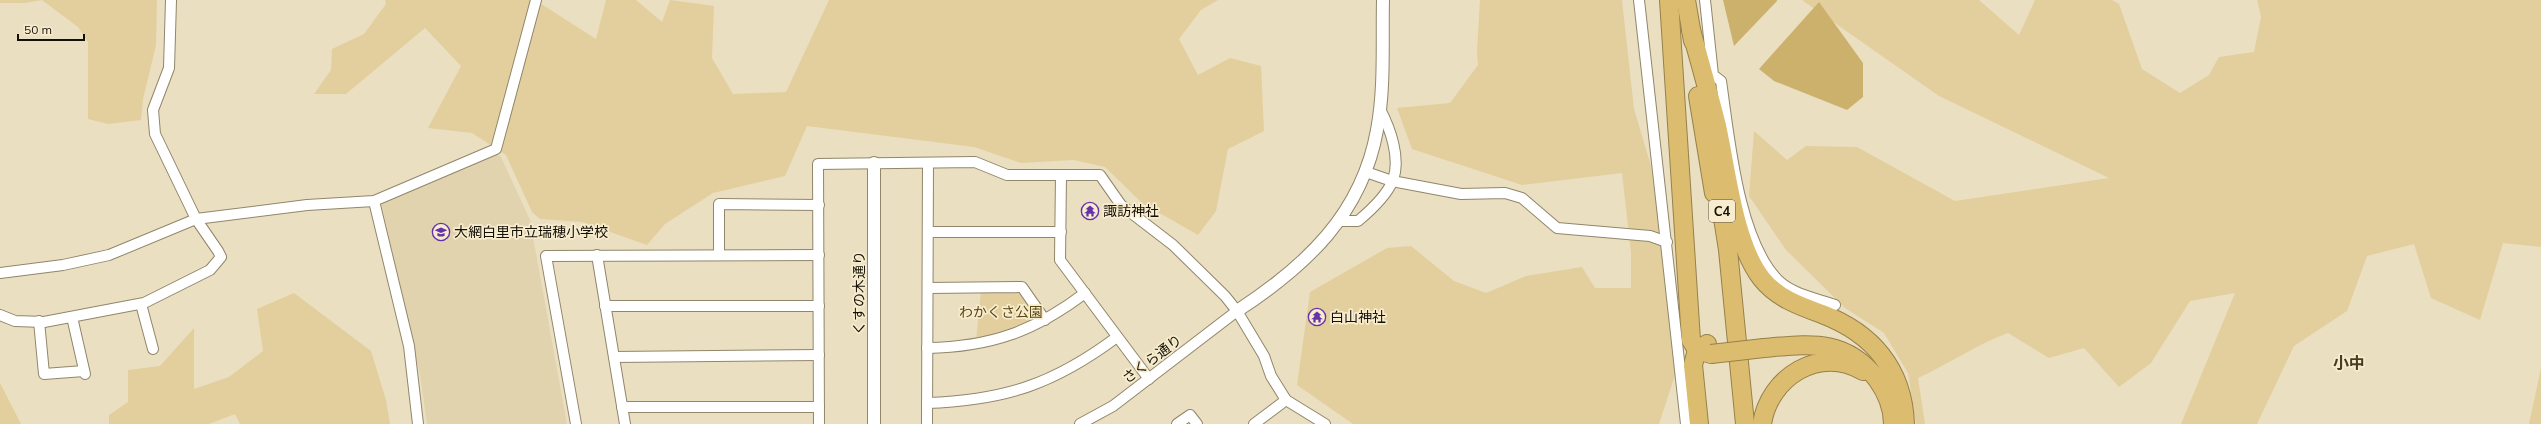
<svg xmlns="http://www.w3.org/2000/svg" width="2541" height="424" font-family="Mulish,'Noto Sans JP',sans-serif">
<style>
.built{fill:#e2d3af}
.green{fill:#e3cf9d}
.water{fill:#ccb16c}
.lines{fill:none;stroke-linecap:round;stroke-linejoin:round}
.minor-casing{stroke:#91866b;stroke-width:12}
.tertiary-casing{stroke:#91866b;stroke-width:14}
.motorway-casing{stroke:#96804b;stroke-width:20}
.minor{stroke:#fff;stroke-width:10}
.tertiary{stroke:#fff;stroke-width:12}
.motorway{stroke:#dcbd70;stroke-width:18}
.motorway-bridge-casing{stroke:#96804b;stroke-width:20;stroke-linecap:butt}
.motorway-bridge{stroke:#dcbd70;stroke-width:18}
.labels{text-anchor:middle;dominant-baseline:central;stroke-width:3.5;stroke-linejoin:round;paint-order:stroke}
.shield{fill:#f8ecce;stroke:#585242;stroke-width:1}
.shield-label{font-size:13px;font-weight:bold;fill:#141006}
.poi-label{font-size:14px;fill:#141006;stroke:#f8ecce;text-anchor:start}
.street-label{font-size:14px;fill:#141006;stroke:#f8ecce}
.park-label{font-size:14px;fill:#5a4711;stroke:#f8ecce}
.quarter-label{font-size:16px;font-weight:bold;fill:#463c23;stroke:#f8ecce}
</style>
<rect width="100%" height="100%" fill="#ebdfc1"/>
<polygon class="built" points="496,154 501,157 530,220 567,424 427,424 420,375 381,202"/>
<g class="green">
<polygon points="0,0 157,0 156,45 143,99 141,120 108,124 88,119 88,42 78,27 42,0 25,3 0,3"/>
<polygon points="385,0 535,0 596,39 606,0 636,0 662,22 670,0 714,6 712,58 733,94 786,92 829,0 1218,0 1201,10 1179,39 1198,75 1230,58 1261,66 1264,131 1228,149 1216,211 1198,235 1142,203 1105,167 1074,160 1021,163 974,147 807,126 785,176 713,193 665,224 647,245 582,222 540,219 532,212 506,155 472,133 428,128 461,66 425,28 346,94 314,94 331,70 332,49 364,34 386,4"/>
<polygon points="1480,0 1622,0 1634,109 1651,166 1679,363 1659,424 1353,424 1297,385 1310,292 1387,248 1411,246 1454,281 1486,293 1526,276 1582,267 1595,288 1631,288 1631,253 1622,173 1522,185 1412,149 1397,108 1450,103 1478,65 1477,51"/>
<path d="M1802 0H1979L2019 35 2035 0H2112L2119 4 2142 69 2180 93 2209 75 2219 57 2254 52 2261 17 2257 0H2541V247L2503 243 2480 320 2431 298 2414 244 2367 256 2347 311 2294 346 2257 424H2181L2235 293 2190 301 2151 363 2119 387 2084 348 2049 358 2008 333C1977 344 1949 364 1918 378L1925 424H1916L1908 373 1884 333 1845 308 1786 250 1749 196 1754 131 1787 160 1806 146 1857 147 1955 201 2109 178 1939 96Z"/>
<polygon points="1019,290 1040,318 1023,327 976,341 981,291"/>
<polygon points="294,293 371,351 386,400 390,424 240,424 235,414 209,424 109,424 109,415 128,402 128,370 160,366 194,328 194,389 229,377 263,351 257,309"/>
<polygon points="2541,368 2541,424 2529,424"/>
<polygon points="0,383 21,424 0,424"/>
</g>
<g class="water">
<polygon points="1723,0 1777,0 1777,1 1734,46"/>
<polygon points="1819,2 1863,63 1863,97 1847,110 1774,81 1759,69"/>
</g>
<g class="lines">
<defs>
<g id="minor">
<polyline points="1639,0 1686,424"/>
<path d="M1705 0 1713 75 1721 81C1729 136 1738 243 1780 282 1793 294 1818 299 1835 305"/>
<polyline points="1366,172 1392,181 1461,194 1505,193 1522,198 1557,228 1650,236 1667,242"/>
<polyline points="1061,175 1060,260 1149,379"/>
<polyline points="374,201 409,346 418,424"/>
<path d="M1341 221H1358C1370 211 1387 195 1393 180 1401 158 1390 128 1380 109"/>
<polyline points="928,232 1061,232"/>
<polyline points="597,255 625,424"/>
<polyline points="719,255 719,204 819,205"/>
<polyline points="0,273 63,265 109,255 196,219 307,205 374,201 496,149 536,0"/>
<polyline points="928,288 1022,287 1045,320"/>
<polyline points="141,304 153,349"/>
<polyline points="605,306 819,306"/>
<polyline points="0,315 15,321 44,322 144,303 210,270 221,257 218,251 196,219 155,134 153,110 169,68 171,0"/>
<polyline points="72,317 85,374"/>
<polyline points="39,321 44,374 84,371"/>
<path d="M927 348C991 347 1035 331 1085 293"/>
<polyline points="614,357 819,355"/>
<path d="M927 403C1006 400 1054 384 1117 337"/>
<polyline points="622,407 819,407"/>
<polyline points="576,424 546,256 819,255"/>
<polyline points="819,424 818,164 975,162 1007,175 1100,175 1121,205 1173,245 1225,296 1237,311 1264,356 1271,376 1286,400 1325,424"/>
<polyline points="927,424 928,163"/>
<polyline points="1080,424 1113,406 1237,311"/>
<polyline points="1177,424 1190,415 1197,424"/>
<polyline points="1254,424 1286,400"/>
</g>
<g id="tertiary">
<polyline points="874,163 874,424"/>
<path d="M1237 311C1306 266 1362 214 1377 130 1385 88 1382 43 1383 0"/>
</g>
<g id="motorway">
<polyline points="1669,0 1691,340 1697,350 1711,354"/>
<polyline points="1686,0 1693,41"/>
<path d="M1691 30C1700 62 1709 94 1717 126 1727 171 1734 244 1762 279 1777 298 1800 306 1822 314 1872 333 1903 369 1905 424"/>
<polyline points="1698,96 1714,193"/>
<polyline points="1717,180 1728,250 1745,424"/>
<path d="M1764 348C1810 344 1845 338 1877 379 1887 393 1893 407 1893 424"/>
<polyline points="1699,424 1693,365 1697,350 1707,344"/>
<path d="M1762 424C1769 377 1820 345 1863 371"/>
</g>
</defs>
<use href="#minor" class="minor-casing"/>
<use href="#tertiary" class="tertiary-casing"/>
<use href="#motorway" class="motorway-casing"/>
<use href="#minor" class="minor"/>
<use href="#tertiary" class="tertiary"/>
<use href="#motorway" class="motorway"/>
<defs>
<polyline id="motorway-bridge" points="1711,354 1764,348"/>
</defs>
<use href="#motorway-bridge" class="motorway-bridge-casing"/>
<use href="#motorway-bridge" class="motorway-bridge"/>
</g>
<defs>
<symbol id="temple-ring" viewBox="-11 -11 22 22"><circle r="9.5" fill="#f8ecce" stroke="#6632a9" stroke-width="1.5"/><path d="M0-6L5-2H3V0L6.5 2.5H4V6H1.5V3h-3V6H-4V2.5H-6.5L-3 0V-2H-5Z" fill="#6632a9"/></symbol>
<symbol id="school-ring" viewBox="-11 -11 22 22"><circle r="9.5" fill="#f8ecce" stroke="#6632a9" stroke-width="1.5"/><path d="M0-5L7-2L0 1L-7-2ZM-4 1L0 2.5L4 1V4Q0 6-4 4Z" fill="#6632a9"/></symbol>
</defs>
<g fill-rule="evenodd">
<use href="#temple-ring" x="1080" y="201" width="20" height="20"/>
<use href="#school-ring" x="431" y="222" width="20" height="20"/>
<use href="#temple-ring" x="1307" y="307" width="20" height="20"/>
</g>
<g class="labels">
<rect class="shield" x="1709" y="200" width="26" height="22" rx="3"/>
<g class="shield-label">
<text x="1722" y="211">C4</text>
</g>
<g class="poi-label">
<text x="1103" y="211">諏訪神社</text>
<text x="454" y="232">大網白里市立瑞穂小学校</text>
<text x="1330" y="317">白山神社</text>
</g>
<g class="street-label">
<text transform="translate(859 293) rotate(-90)">くすの木通り</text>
<text transform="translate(1152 359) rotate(-37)">さくら通り</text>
</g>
<g class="park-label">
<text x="1001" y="312">わかくさ公園</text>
</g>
<g class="quarter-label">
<text x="2349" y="363">小中</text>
</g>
</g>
<path d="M18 34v6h66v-6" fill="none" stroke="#141006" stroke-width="2"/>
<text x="24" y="34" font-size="12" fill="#141006" stroke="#f8ecce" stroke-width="3" paint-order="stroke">50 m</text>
</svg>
